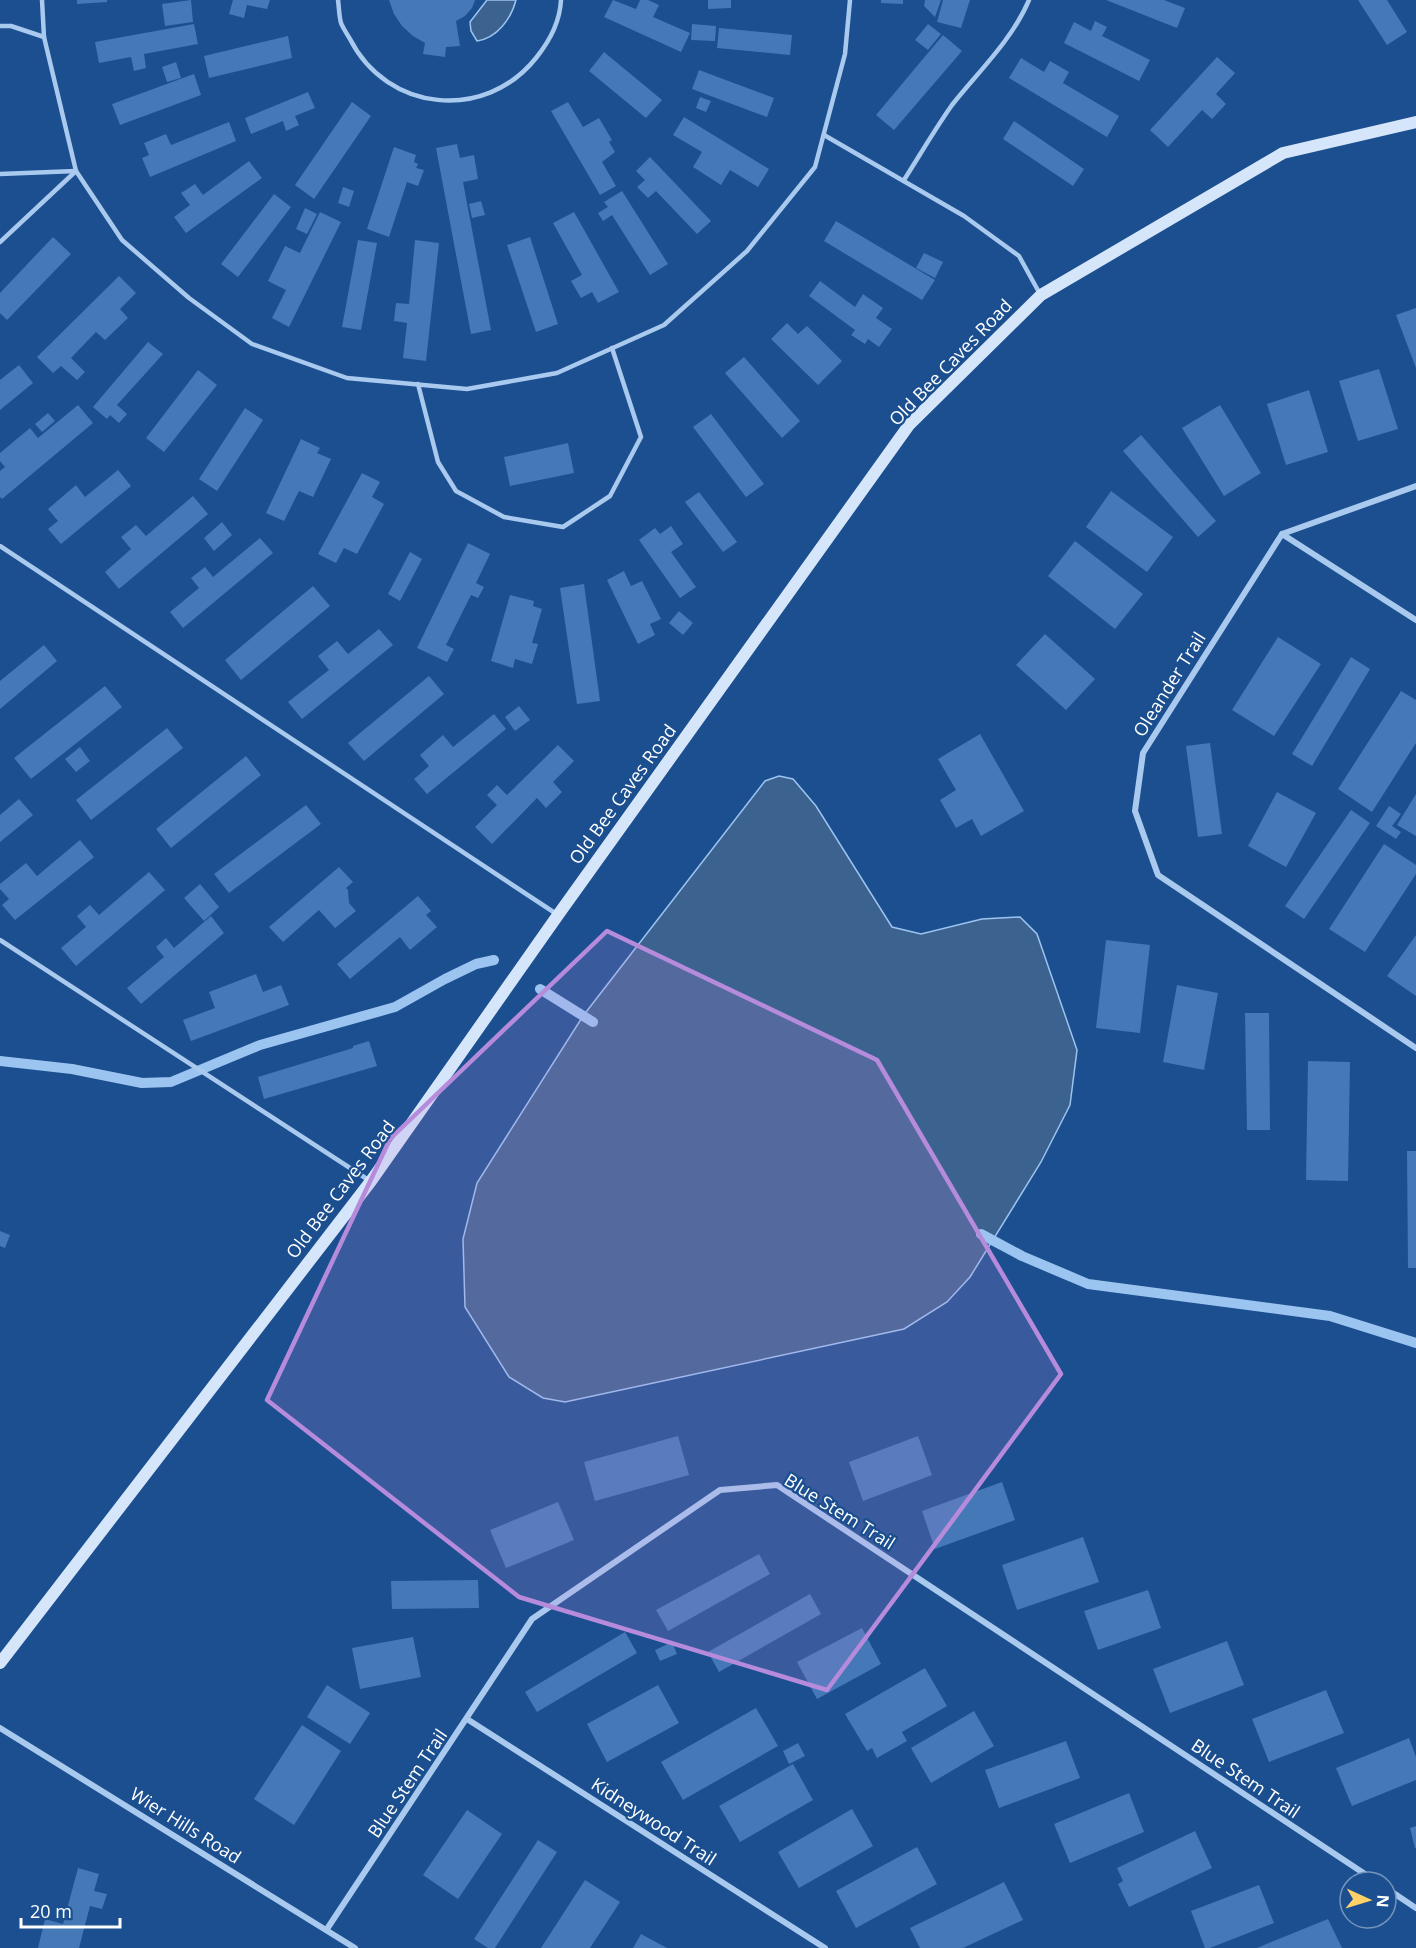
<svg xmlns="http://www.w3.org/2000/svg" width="1416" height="1948" font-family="'Open Sans',sans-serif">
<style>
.water{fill:#3c6290;stroke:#9cc4f0;stroke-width:1.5}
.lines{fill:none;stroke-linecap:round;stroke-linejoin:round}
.stream{stroke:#9cc4f0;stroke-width:10}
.building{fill:#4478b7}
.lane{stroke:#a9c9ee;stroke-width:4.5}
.street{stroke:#a9c9ee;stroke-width:6}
.secondary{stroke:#d6e6fa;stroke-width:12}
.marked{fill:#b68bdc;fill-opacity:0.2;stroke:#b68bdc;stroke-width:4.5;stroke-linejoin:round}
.labels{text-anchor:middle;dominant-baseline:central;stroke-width:4.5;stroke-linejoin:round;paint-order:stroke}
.street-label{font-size:18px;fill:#fff;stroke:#1b4f8f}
</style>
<rect width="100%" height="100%" fill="#1b4f8f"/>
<g class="water">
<path d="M487 0H516C511 19 497 38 477 41L471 31 470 22Z"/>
<polygon points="779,776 793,779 816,806 892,927 921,934 982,919 1020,917 1037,934 1077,1050 1070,1105 1041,1162 970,1277 947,1302 904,1329 565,1402 543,1398 509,1377 465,1307 463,1239 477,1183 583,1016 765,781"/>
</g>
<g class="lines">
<g class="stream">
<polyline points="540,989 593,1022"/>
<polyline points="0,1061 72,1069 142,1083 171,1082 260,1045 395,1007 445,979 476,964 494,960"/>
<polyline points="981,1234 1022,1256 1088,1284 1330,1316 1416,1343"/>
</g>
</g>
<g class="building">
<polygon points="77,0 107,0 107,2 77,4"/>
<polygon points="191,0 193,22 165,26 162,4"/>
<polygon points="233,0 270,0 267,9 247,5 244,18 229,14"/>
<polygon points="389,0 475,0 472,8 465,16 456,21 460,46 446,47 445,57 423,54 425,43 413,36 402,26 394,14"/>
<polygon points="613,0 636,9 640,0 648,0 659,5 653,17 690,33 681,52 604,17"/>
<polygon points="708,0 731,0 731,8 708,9"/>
<polygon points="881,0 903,0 903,4 881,3"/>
<polygon points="925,0 941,0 935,17 924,6"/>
<polygon points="943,0 970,0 961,28 937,22"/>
<polygon points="1106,0 1164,0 1185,8 1177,28"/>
<polygon points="1358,0 1387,0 1407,32 1387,45"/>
<polygon points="1095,21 1107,27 1102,36 1150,60 1139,81 1064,43 1074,22 1091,31"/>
<polygon points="194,24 198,44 144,54 146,68 134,71 131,57 99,63 95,42"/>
<polygon points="692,24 716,26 715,41 691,40"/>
<polygon points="928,24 941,34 928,50 915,40"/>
<polygon points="719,28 792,35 790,55 717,48"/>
<polygon points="943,35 962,51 894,130 876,115"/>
<polygon points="288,36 292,58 209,78 204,56"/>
<polygon points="604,52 662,100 646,118 589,71"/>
<polygon points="1217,57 1235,73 1216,94 1226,104 1212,119 1202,110 1168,147 1150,130"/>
<polygon points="1021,58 1044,72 1050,61 1069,72 1063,83 1119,116 1107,137 1009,78"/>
<polygon points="176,62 181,78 167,82 162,67"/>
<polygon points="699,70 774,98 767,117 692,89"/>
<polygon points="194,74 201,95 120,125 112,104"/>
<polygon points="308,92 315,108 295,116 299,125 286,131 283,121 251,134 245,118"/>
<polygon points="700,97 711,101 706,112 696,108"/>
<polygon points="352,102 371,116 314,199 295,185"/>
<polygon points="568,102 583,127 599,118 612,140 609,142 615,152 602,162 616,186 600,195 551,111"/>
<polygon points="684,117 769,169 758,187 730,170 721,185 693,167 702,152 673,135"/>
<polygon points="1014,121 1084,169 1073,186 1003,139"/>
<polygon points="229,122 236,141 150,177 142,158 149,155 144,143 166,134 171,145"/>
<polygon points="457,144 460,158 474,155 478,179 463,182 491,330 471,334 436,148"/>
<polygon points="394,147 416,155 414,162 418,164 416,168 424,170 418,186 407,182 389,237 367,229"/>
<polygon points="650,157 711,221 697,234 656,191 648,198 637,187 645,180 636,171"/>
<polygon points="249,161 262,178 186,233 174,217 190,205 181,193 195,184 203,195"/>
<polygon points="343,187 354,191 349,207 338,203"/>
<polygon points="622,191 668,264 650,275 612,215 603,221 598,213 608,207 604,202"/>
<polygon points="274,194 291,207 238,277 221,264"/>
<polygon points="481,201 485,215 472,218 469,204"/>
<polygon points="305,208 317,214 307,234 296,229"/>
<polygon points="320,212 341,222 289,327 272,318 286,290 268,281 285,246 300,253"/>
<polygon points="574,212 619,292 598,303 592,292 581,298 571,281 582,275 553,223"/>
<polygon points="836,221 935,280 922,300 824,241"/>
<polygon points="53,237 71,254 7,320 0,313 0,293"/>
<polygon points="530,237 558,324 536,332 507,245"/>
<polygon points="358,240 377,243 361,330 342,327"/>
<polygon points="415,240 439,243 426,361 403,358 407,323 394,321 396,303 409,304"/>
<polygon points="924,253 943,262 935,278 916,268"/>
<polygon points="119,276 136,293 120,309 128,318 105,340 96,332 71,358 85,372 77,380 61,366 53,373 37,357"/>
<polygon points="820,281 855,307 863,294 883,308 876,318 892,329 879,347 868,339 865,344 851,335 855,330 809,296"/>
<polygon points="1416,308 1416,368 1396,315"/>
<polygon points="787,323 798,334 807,326 842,361 818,385 771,339"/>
<polygon points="148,342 163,354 117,405 127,414 119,423 110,415 107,419 93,407"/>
<polygon points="744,357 800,421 782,438 725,373"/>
<polygon points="19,365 33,383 0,410 0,380"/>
<polygon points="1379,369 1398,429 1358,441 1339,381"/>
<polygon points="198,370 217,385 164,452 146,438"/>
<polygon points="1309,390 1328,452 1286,465 1267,404"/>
<polygon points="78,405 93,423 2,499 0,497 0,471 5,467 0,461 0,453 30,428 38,438"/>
<polygon points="1220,405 1261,473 1224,496 1182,428"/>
<polygon points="245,408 263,420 217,491 199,479"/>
<polygon points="48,413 55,421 42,432 35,424"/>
<polygon points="711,414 764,484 746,497 693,427"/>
<polygon points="1141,435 1216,521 1198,537 1123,451"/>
<polygon points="301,439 320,448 317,453 331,459 313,497 299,491 284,521 266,513"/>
<polygon points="568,443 574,473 510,486 504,457"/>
<polygon points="118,470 131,486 61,544 48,529 58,521 48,509 76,485 85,497"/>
<polygon points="362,473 380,482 372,497 384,504 357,554 344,548 336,563 318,554"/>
<polygon points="1111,491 1173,537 1147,572 1086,527"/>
<polygon points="699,492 737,542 723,552 685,502"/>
<polygon points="193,496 208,514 119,589 105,572 131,549 121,537 136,525 146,536"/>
<polygon points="222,522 232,535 214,551 204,538"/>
<polygon points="671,526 683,544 671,552 696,587 680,598 639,540 655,528 660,534"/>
<polygon points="260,538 273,553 183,628 170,612 199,588 191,578 205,567 213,577"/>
<polygon points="1075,541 1143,594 1115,629 1048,576"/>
<polygon points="468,543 490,554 476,583 484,587 478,598 471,595 446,645 454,649 447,662 417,648"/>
<polygon points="410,552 422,559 400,601 388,594"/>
<polygon points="624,571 631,586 642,581 661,619 650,624 655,635 638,644 607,580"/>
<polygon points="584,584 600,701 577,704 560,588"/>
<polygon points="313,586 330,606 241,680 225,660"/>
<polygon points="510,595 534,601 533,606 542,609 532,643 538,644 532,664 515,659 513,668 491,661"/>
<polygon points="679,611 693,623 683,635 669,623"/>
<polygon points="379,629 393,645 302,719 288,702 329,670 318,656 337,641 348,654"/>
<polygon points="1045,634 1095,679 1066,710 1016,665"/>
<polygon points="1278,637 1321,664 1274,736 1232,710"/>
<polygon points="44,645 57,661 0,709 0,681"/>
<polygon points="1351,657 1370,669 1312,766 1292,754"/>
<polygon points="429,676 444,694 364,761 348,743"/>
<polygon points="105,686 122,707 31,779 14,758"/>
<polygon points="1401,691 1416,700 1416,743 1372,812 1338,789"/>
<polygon points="519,706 530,720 515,731 505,717"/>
<polygon points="494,714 506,729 427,794 414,779 429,766 420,755 443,735 453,747"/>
<polygon points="167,728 183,748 91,820 76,800"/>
<polygon points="980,734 1024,811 981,836 972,819 956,828 940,800 956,790 938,759"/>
<polygon points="1210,743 1222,834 1198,837 1186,746"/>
<polygon points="558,745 574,761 553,782 562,792 546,808 537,798 492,844 475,827 497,805 487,795 497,785 507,795"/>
<polygon points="80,747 90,761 76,772 65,759"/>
<polygon points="246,756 261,775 171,848 156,829"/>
<polygon points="1277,792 1316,813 1286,867 1248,846"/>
<polygon points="1416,794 1416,836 1397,825"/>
<polygon points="19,799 33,815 0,842 0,815"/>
<polygon points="306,805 321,824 229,893 214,874"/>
<polygon points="1389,806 1401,814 1392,826 1401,832 1396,839 1376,826"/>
<polygon points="1351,810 1370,823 1304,919 1285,906"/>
<polygon points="80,840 94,857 15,920 2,905 9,899 0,889 0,884 26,863 37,876"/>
<polygon points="1384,844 1416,865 1416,874 1365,952 1329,929"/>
<polygon points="339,867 353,882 346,888 348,890 349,903 356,911 335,928 319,910 283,942 269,927"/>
<polygon points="149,872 165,890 76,966 61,948 86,927 77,916 90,905 99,915"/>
<polygon points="200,884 219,907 204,921 184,898"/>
<polygon points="418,896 431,911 426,915 437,927 410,950 400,937 350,979 337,964"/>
<polygon points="211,916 224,933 141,1004 127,988 164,957 156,947 166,938 174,948"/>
<polygon points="1416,935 1416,996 1387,976"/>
<polygon points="1106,940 1150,945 1140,1033 1096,1028"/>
<polygon points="256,974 263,992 281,985 289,1005 191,1041 183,1020 215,1008 209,992"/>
<polygon points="1177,985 1218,993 1204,1070 1163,1062"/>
<polygon points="1245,1013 1269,1013 1270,1130 1247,1130"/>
<polygon points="369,1041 377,1066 264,1099 258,1077 353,1048 353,1046"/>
<polygon points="1308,1061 1350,1062 1348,1181 1306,1180"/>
<polygon points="1407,1151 1416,1151 1416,1268 1408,1268"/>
<polygon points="0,1231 10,1235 5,1248 0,1246"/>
<polygon points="678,1436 689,1475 595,1501 584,1462"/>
<polygon points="918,1436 932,1475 863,1501 849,1462"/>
<polygon points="1002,1482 1015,1520 935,1549 922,1511"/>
<polygon points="558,1502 574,1540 506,1568 490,1530"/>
<polygon points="1083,1537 1099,1582 1017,1610 1002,1565"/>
<polygon points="759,1554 770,1574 668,1631 656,1610"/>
<polygon points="478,1580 479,1608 392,1609 391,1581"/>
<polygon points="1148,1590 1161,1628 1098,1650 1084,1611"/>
<polygon points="810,1594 821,1614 719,1672 708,1652"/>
<polygon points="862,1628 881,1664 817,1699 797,1662"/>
<polygon points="625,1632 637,1653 537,1712 525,1692"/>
<polygon points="413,1637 421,1677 360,1689 352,1648"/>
<polygon points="1227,1641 1244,1685 1170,1713 1153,1669"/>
<polygon points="672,1642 677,1654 660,1661 655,1650"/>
<polygon points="925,1668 947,1706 902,1732 907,1741 877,1758 872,1748 867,1751 845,1714"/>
<polygon points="327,1685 370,1713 350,1744 307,1717"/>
<polygon points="658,1685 679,1723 607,1762 587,1724"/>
<polygon points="1326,1690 1344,1733 1269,1762 1252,1719"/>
<polygon points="756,1708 778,1746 683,1800 661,1762"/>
<polygon points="974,1711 994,1746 931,1783 911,1748"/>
<polygon points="302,1725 341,1751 294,1825 254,1799"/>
<polygon points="1409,1738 1416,1757 1416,1780 1352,1806 1336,1768"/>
<polygon points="1066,1741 1080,1778 999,1808 985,1770"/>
<polygon points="798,1743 805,1756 789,1764 783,1751"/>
<polygon points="793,1764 813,1800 740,1842 719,1806"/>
<polygon points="1129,1793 1144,1832 1070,1863 1054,1824"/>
<polygon points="852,1809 873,1846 799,1888 778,1852"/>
<polygon points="467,1810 502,1834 458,1899 423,1875"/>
<polygon points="1416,1826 1416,1848 1415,1848 1410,1828"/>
<polygon points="1195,1831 1212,1868 1129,1907 1118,1884 1123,1881 1117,1868"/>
<polygon points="538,1840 557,1852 495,1948 488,1948 474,1939"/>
<polygon points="917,1847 937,1884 856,1928 836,1891"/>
<polygon points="78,1868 99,1874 94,1891 107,1894 102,1909 90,1906 79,1948 38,1948 45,1919 63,1924"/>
<polygon points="585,1880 620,1902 590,1948 541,1948"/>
<polygon points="1004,1882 1023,1920 963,1948 920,1948 910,1928"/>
<polygon points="1259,1885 1274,1923 1210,1948 1205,1948 1191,1911"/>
<polygon points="1328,1919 1342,1948 1257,1948 1264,1945"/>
<polygon points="641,1934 667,1948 633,1948"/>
</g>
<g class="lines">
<g class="lane">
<polyline points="42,0 44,37 76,171 122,240 189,298 252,344 347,378 467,389 557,373 664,325 747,251 815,167 845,54 850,0"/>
<path d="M338 0C339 7 339 16 341 23 343 28 347 34 350 39 387 112 485 122 536 58 549 42 560 21 561 0"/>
<polyline points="0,26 11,26 44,37"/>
<polyline points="824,135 964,216 1019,256 1040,294"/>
<polyline points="0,174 76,171"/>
<path d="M904 180C920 155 935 129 952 105 979 71 1012 40 1029 0"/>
<polyline points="0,242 76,171"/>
<polyline points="418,384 438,462 456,491 504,517 563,527 610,496 641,437 612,348"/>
<polyline points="0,546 558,915"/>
<polyline points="0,940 370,1181"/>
</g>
<g class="street">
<polyline points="1416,486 1282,534 1143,753 1135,811 1158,875 1416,1048"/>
<polyline points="1282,534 1416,620"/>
<polyline points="467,1719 825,1948"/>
<polyline points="0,1728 355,1948"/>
<polyline points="1386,1888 1416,1908"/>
<polyline points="327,1929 532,1619 720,1490 777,1485 1377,1882"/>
</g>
<polyline class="secondary" points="0,1663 371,1181 558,915 909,425 1041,295 1283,153 1416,122"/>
</g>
<path class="marked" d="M607 931 877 1060 1061 1374 827 1690 519 1597 267 1400 390 1139Z"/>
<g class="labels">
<g class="street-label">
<text transform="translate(950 362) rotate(-46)">Old Bee Caves Road</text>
<text transform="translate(1169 684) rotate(-58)">Oleander Trail</text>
<text transform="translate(622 794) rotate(-54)">Old Bee Caves Road</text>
<text transform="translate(340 1189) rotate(-53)">Old Bee Caves Road</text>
<text transform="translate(840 1511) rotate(32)">Blue Stem Trail</text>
<text transform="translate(1246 1778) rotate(34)">Blue Stem Trail</text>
<text transform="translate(407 1783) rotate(-56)">Blue Stem Trail</text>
<text transform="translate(654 1821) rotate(33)">Kidneywood Trail</text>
<text transform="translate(186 1825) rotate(32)">Wier Hills Road</text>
</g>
</g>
<g transform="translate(1368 1900) rotate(94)"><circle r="28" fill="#1b4f8f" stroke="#7695bc" stroke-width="1.5"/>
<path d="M0-4.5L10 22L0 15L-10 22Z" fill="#ffd166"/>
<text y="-9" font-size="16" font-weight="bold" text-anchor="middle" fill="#ffffff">N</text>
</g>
<path d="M21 1918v9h99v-9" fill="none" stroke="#ffffff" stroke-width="3"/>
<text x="30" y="1918" font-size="18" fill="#ffffff" stroke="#1b4f8f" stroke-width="4.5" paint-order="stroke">20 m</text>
</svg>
